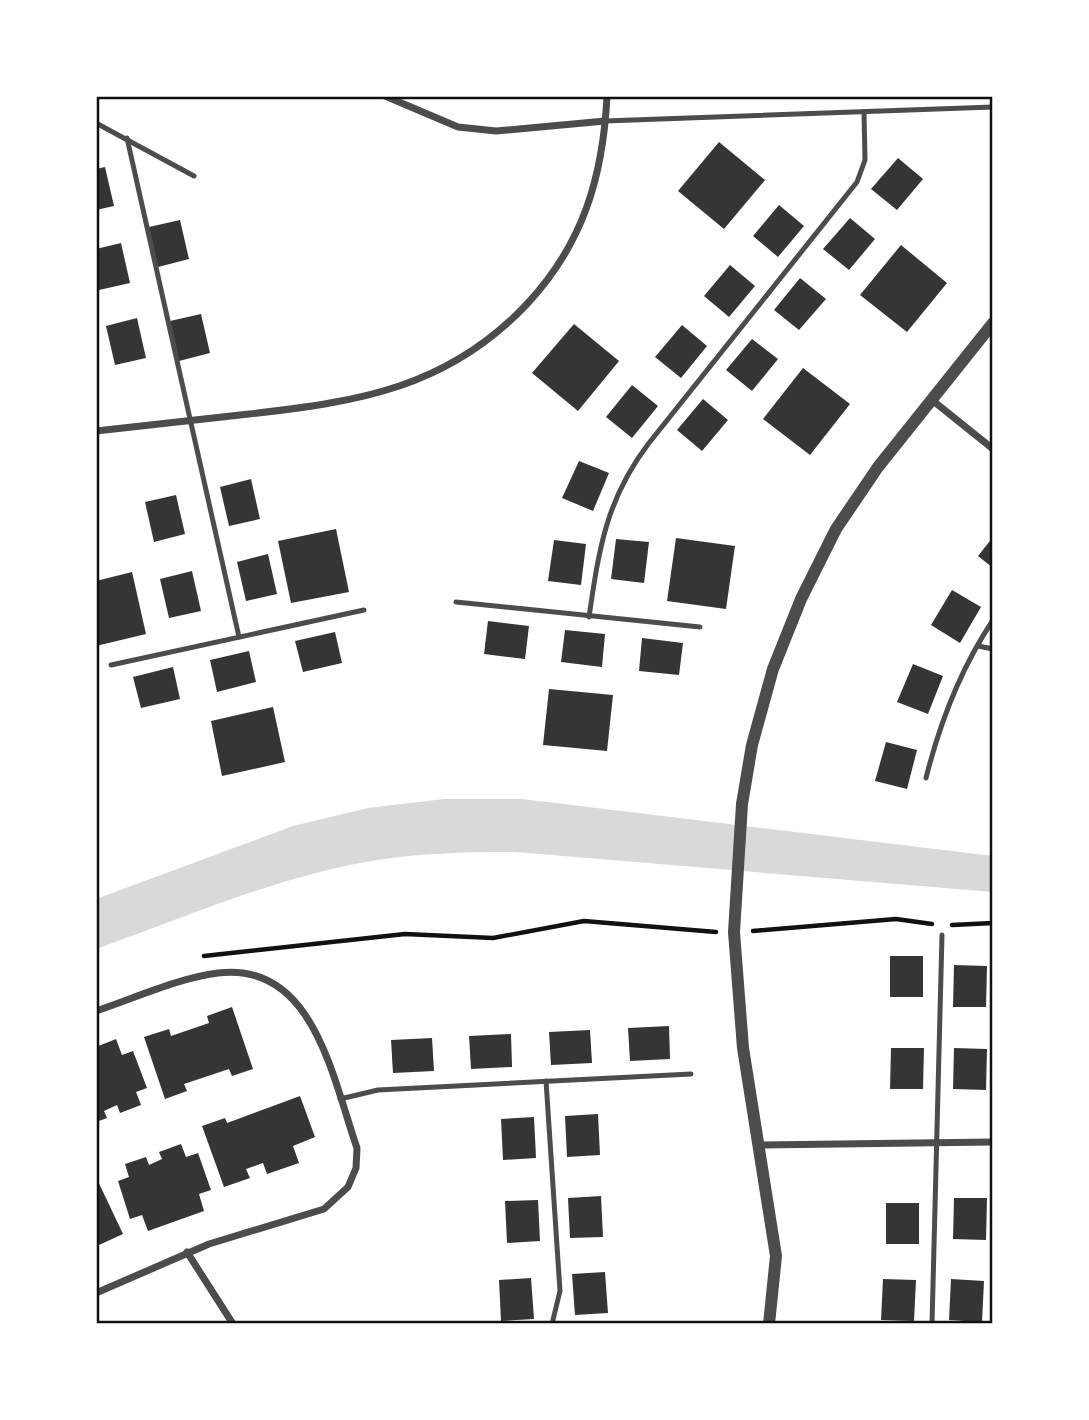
<svg xmlns="http://www.w3.org/2000/svg" width="1089" height="1420" font-family="Lato,sans-serif">
<style>
.water{fill:#d9d9d9}
.building{fill:#353535}
.lines{fill:none;stroke-linecap:round;stroke-linejoin:round}
.path{stroke:#111;stroke-width:4.5}
.service{stroke:#4c4c4c;stroke-width:5}
.minor{stroke:#4c4c4c;stroke-width:7}
.tertiary{stroke:#4c4c4c;stroke-width:12}
.neatline{fill:none;stroke:#111;stroke-width:2.5}
</style>
<rect width="100%" height="100%" fill="#fff"/>
<path class="water" d="M444 799H522L993 856V892L515 852C466 852 419 853 371 861 277 877 186 917 96 949V899L293 826 368 808Z"/>
<g class="building">
<polygon points="719,142 765,180 724,229 678,191"/>
<polygon points="898,158 923,179 897,210 871,189"/>
<polygon points="105,167 114,206 96,210 96,169"/>
<polygon points="779,205 804,226 778,257 753,236"/>
<polygon points="850,218 875,239 849,270 823,249"/>
<polygon points="180,220 189,259 158,267 149,227"/>
<polygon points="121,243 130,283 99,290 96,249"/>
<polygon points="901,245 947,283 907,332 860,295"/>
<polygon points="730,265 755,286 729,317 704,296"/>
<polygon points="800,278 826,299 799,330 774,310"/>
<polygon points="201,314 210,353 179,361 170,321"/>
<polygon points="137,318 146,358 115,365 106,326"/>
<polygon points="574,324 619,361 578,411 532,373"/>
<polygon points="682,325 707,346 681,378 655,357"/>
<polygon points="752,339 778,359 752,391 726,370"/>
<polygon points="803,368 850,404 810,455 763,419"/>
<polygon points="632,385 658,406 632,438 606,417"/>
<polygon points="703,399 728,420 702,451 677,430"/>
<polygon points="579,461 609,473 593,511 562,498"/>
<polygon points="251,479 260,519 229,526 220,487"/>
<polygon points="176,495 185,534 154,542 145,502"/>
<polygon points="336,529 349,592 291,603 278,541"/>
<polygon points="993,537 993,568 978,556"/>
<polygon points="676,538 735,546 726,609 667,601"/>
<polygon points="616,539 649,542 644,583 611,579"/>
<polygon points="554,540 586,544 581,585 548,581"/>
<polygon points="268,554 277,594 246,601 237,562"/>
<polygon points="192,571 201,611 169,618 160,579"/>
<polygon points="132,572 146,634 96,646 96,581"/>
<polygon points="952,590 981,607 960,643 931,625"/>
<polygon points="488,621 529,626 525,659 484,654"/>
<polygon points="565,630 605,634 602,667 561,662"/>
<polygon points="335,632 342,663 303,672 295,641"/>
<polygon points="642,638 683,643 679,675 639,671"/>
<polygon points="249,651 256,682 217,692 210,660"/>
<polygon points="913,664 943,676 928,714 897,702"/>
<polygon points="173,667 180,699 141,708 133,677"/>
<polygon points="549,689 613,695 607,751 543,745"/>
<polygon points="273,707 285,762 222,776 211,721"/>
<polygon points="886,742 917,750 907,789 875,781"/>
<rect x="890" y="956" width="33" height="41"/>
<polygon points="954,965 987,966 986,1007 953,1007"/>
<polygon points="232,1007 253,1069 232,1076 229,1069 184,1084 187,1091 165,1099 144,1037 169,1029 171,1036 209,1023 207,1016"/>
<polygon points="669,1026 670,1059 630,1061 628,1028"/>
<polygon points="590,1030 592,1063 551,1065 549,1032"/>
<polygon points="511,1034 512,1067 471,1069 469,1036"/>
<polygon points="432,1038 434,1071 393,1073 391,1040"/>
<polygon points="116,1039 122,1055 133,1051 147,1088 136,1092 141,1105 120,1113 117,1105 104,1111 107,1118 96,1122 96,1047"/>
<polygon points="891,1048 924,1048 923,1089 890,1089"/>
<polygon points="954,1048 987,1049 986,1090 953,1089"/>
<polygon points="300,1096 315,1137 293,1146 299,1163 267,1174 263,1163 246,1169 250,1178 224,1187 202,1126 225,1118 227,1123"/>
<polygon points="598,1114 600,1155 567,1157 565,1116"/>
<polygon points="534,1117 536,1158 503,1160 501,1119"/>
<polygon points="181,1144 186,1157 198,1153 211,1190 199,1194 204,1211 148,1231 142,1215 130,1219 118,1181 129,1177 125,1164 146,1157 149,1165 162,1159 159,1152"/>
<polygon points="96,1177 123,1234 99,1245 96,1239"/>
<polygon points="601,1196 603,1237 570,1238 568,1198"/>
<polygon points="954,1198 987,1198 986,1240 953,1239"/>
<polygon points="538,1200 540,1241 507,1243 505,1201"/>
<rect x="886" y="1203" width="33" height="41"/>
<polygon points="605,1272 608,1313 575,1315 572,1274"/>
<polygon points="531,1278 534,1319 501,1321 499,1280"/>
<polygon points="883,1279 916,1280 914,1321 881,1320"/>
<polygon points="951,1279 984,1281 982,1322 949,1320"/>
</g>
<g class="lines">
<g class="path">
<polyline points="952,925 993,923"/>
<polyline points="753,931 896,919 932,924"/>
<polyline points="204,956 405,934 493,938 584,921 716,932"/>
</g>
<g class="service">
<polyline points="605,121 993,107"/>
<polyline points="96,123 194,176"/>
<polyline points="127,138 239,637"/>
<polyline points="456,602 700,627"/>
<path d="M589 617C599 549 606 499 649 443L857 182 865 160 864 112"/>
<polyline points="978,646 993,649"/>
<polyline points="111,665 364,610"/>
<path d="M926 778C940 722 961 668 993 620"/>
<polyline points="546,1081 560,1291 552,1324"/>
<polyline points="340,1099 378,1090 691,1074"/>
<polyline points="932,1324 942,935"/>
</g>
<g class="minor">
<polyline points="385,96 458,127 496,131 605,121"/>
<polyline points="932,400 993,449"/>
<path d="M96 431C147 425 198 420 249 414 358 402 448 388 527 304 583 244 603 177 607 96"/>
<path d="M96 1011C135 998 178 978 218 973 314 961 333 1080 357 1148L356 1168 348 1187 324 1209 209 1244 96 1293"/>
<polyline points="760,1145 993,1142"/>
<polyline points="187,1252 233,1324"/>
</g>
<polyline class="tertiary" points="769,1324 776,1256 743,1048 734,932 742,804 752,745 773,669 801,599 836,529 878,467 993,323"/>
</g>
<rect width="1089" height="1420" fill="none" stroke="#ffffff" stroke-width="196"/>
<rect x="98" y="98" width="893" height="1224" class="neatline"/>
</svg>
